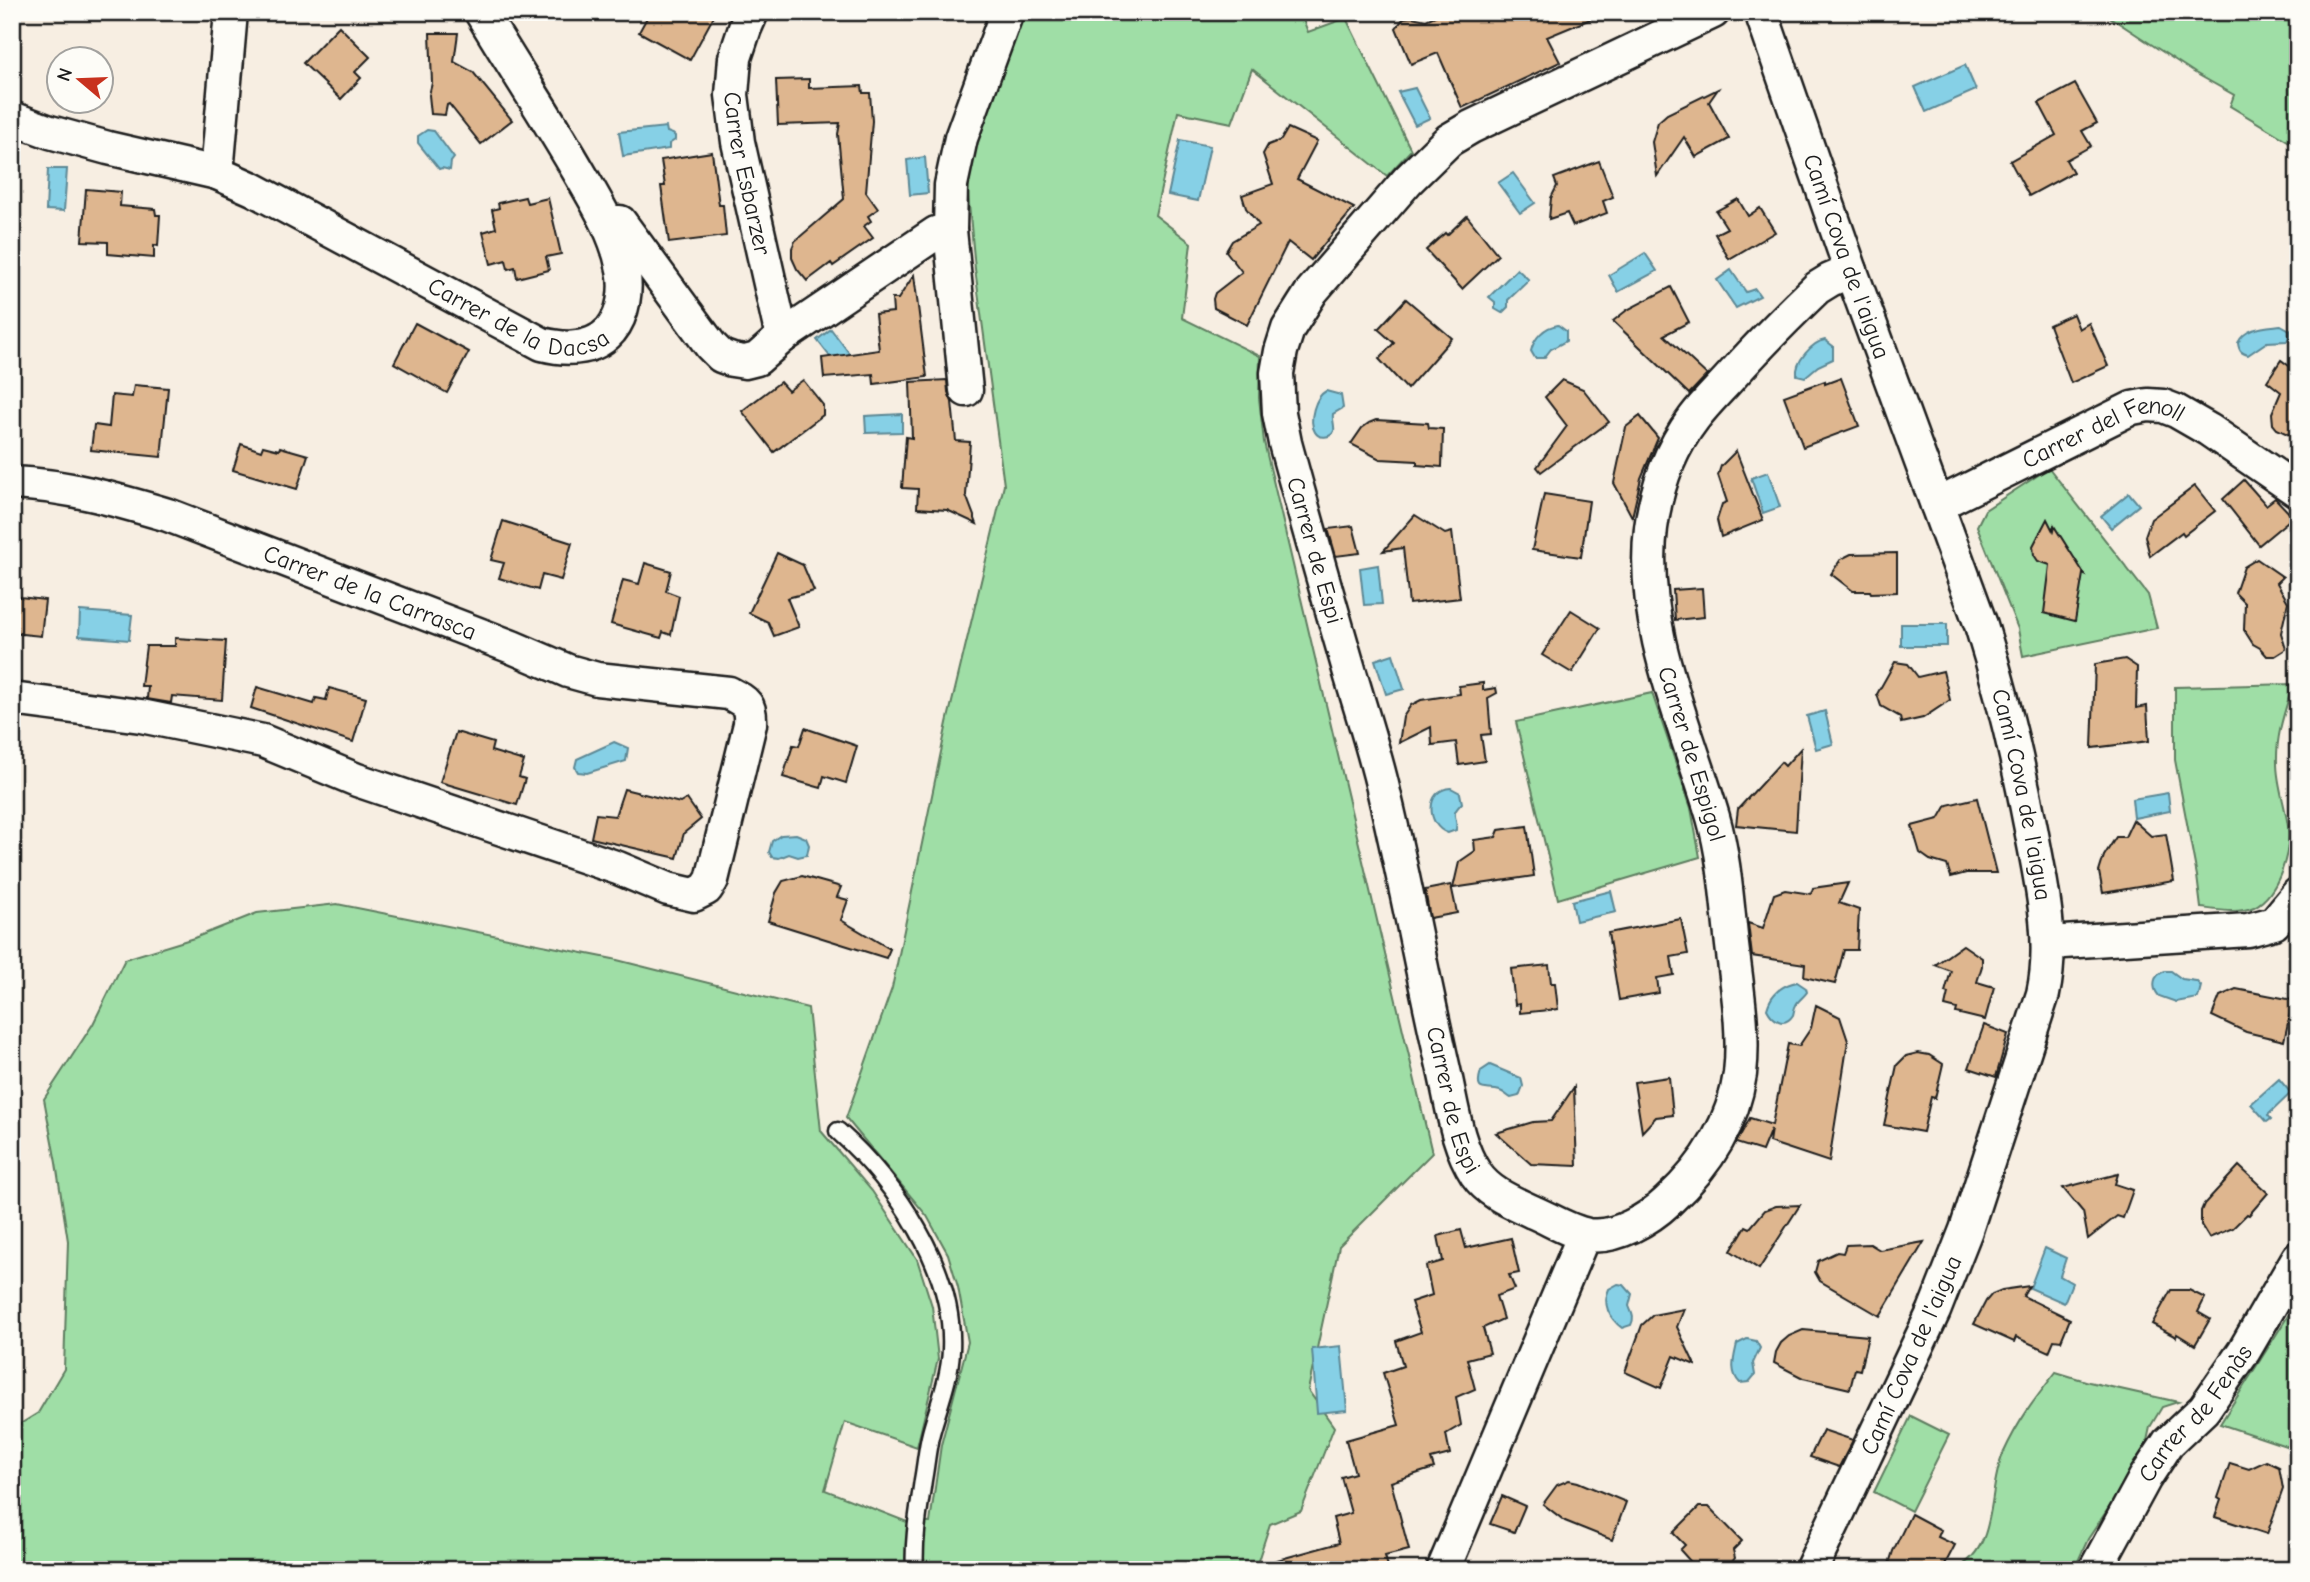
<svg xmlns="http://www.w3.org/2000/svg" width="2310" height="1582" font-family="'Comic Neue',sans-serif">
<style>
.green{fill:#9fdea6;stroke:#5e7d61;stroke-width:2}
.water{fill:#86d0e6;stroke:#5c8895;stroke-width:2}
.building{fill:#deb68f;stroke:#1c1c1c;stroke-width:2}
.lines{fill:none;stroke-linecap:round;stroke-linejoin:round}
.lane-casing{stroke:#1c1c1c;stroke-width:21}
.street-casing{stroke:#1c1c1c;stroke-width:37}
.lane{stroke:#fdfcf7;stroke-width:16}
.street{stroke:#fdfcf7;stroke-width:32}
.labels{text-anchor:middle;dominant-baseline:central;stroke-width:5;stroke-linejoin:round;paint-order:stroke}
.street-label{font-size:24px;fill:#1c1c1c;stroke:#fdfcf7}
</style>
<rect width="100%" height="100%" fill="#f7eee2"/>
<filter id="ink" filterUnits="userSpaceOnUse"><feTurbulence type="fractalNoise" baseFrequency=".0143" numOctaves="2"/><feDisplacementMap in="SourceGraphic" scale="14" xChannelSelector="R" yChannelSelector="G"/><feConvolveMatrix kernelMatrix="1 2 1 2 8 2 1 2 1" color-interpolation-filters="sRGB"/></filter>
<g filter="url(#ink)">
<g class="green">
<polygon points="1019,12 1300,12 1308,32 1346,18 1411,150 1387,176 1252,69 1232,123 1178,112 1155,215 1191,243 1182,318 1260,356 1259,398 1264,442 1432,1153 1339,1246 1308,1390 1334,1427 1301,1511 1270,1524 1255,1570 12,1570 12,1429 38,1413 64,1369 68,1241 56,1163 44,1099 93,1024 125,959 194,938 257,913 337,904 613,959 808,1008 821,1131 872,1191 917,1259 932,1306 938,1359 917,1447 845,1422 825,1490 907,1522 930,1523 941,1445 968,1342 958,1287 948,1254 927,1216 846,1118 892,988 947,723 1004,485 975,269 968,193 972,153"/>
<polygon points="2102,12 2298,12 2298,147 2230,106 2234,95 2195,73"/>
<polygon points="2049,468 2148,595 2157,628 2023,656 2018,629 1977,526 1985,510"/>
<path d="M2293 684C2285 711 2276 734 2277 763 2277 784 2285 805 2288 826 2291 852 2279 894 2254 907 2238 914 2218 910 2201 908L2197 876 2175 760V687Z"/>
<polygon points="1652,693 1691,808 1700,857 1558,899 1516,722"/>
<polygon points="2298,1300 2298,1450 2220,1424"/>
<path d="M2056 1372 2089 1382 2178 1402 2162 1407 2150 1427 2144 1455 2088 1539 2074 1570H1955C2000 1546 1986 1493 2003 1454 2018 1421 2034 1400 2056 1372Z"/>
<polygon points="1911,1416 1949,1435 1911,1511 1874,1492"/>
</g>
<g class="water">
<polygon points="1965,65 1976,90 1926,112 1915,87"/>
<polygon points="1415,88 1430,118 1415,125 1398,92"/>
<polygon points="666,127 667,132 673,134 675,136 675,140 669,144 669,149 623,156 619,132"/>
<polygon points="427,130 434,131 454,158 451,162 450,170 442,168 439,169 418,143 418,136"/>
<polygon points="1180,140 1210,146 1198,201 1168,195"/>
<polygon points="925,157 928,193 910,195 907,160"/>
<polygon points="48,169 67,169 64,211 46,210"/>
<polygon points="1513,173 1535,203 1520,213 1498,183"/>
<polygon points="1645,253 1657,271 1618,292 1609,275"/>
<polygon points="1517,269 1529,280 1508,300 1508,307 1502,313 1495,309 1495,302 1489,297"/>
<polygon points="1731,270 1746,292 1755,289 1760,296 1736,308 1717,280"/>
<path d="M1558 325 1566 331V341L1551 349 1544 358H1535L1531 351C1534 338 1544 327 1558 325Z"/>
<path d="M2281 325 2290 330V336L2287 341 2267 342 2248 355C2241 353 2239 351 2238 343 2245 327 2265 327 2281 325Z"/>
<polygon points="831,329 852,357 839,368 817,340"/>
<path d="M1825 340 1833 346V359L1818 366 1805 377 1797 375C1795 362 1812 342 1825 340Z"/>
<path d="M1326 391 1341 395 1343 408 1333 414C1332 419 1335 426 1334 431 1331 438 1319 439 1315 432 1308 420 1315 397 1326 391Z"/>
<polygon points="902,414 902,432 866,433 865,416"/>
<polygon points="1768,472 1780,507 1763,513 1751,478"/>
<polygon points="2129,493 2139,505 2111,528 2101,516"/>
<polygon points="1378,565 1382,604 1364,605 1360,568"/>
<polygon points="80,611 132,615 129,640 79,636"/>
<rect x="1901" y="624" width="46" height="22"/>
<polygon points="1393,654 1404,689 1386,694 1375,660"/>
<polygon points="1825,711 1833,744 1816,749 1807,716"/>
<polygon points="614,742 628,748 626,761 587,773 578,772 575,767 577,759"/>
<path d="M1451 788 1460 793 1462 803C1448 817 1459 815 1456 830L1448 833C1426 826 1425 789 1451 788Z"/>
<polygon points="2168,793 2170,811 2134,818 2132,799"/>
<polygon points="796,834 806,838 809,845 807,855 798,857 789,854 779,858 772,857 769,852 772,841 781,835"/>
<polygon points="1611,891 1616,912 1576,921 1572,901"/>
<path d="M2165 971H2171L2182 979 2196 981 2201 986 2198 998 2176 1002 2159 996C2151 987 2153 975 2165 971Z"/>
<path d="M1797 982 1806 988 1807 992C1804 997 1798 1000 1796 1005 1794 1008 1794 1012 1793 1015 1784 1029 1772 1019 1767 1009 1771 994 1782 985 1797 982Z"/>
<path d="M1490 1065 1521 1078 1523 1086 1519 1096 1511 1098C1507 1096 1504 1092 1500 1091 1488 1086 1473 1097 1481 1071Z"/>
<polygon points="2279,1079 2291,1093 2268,1115 2271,1119 2267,1122 2251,1104"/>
<polygon points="2045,1248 2066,1258 2060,1276 2072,1283 2064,1303 2030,1288"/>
<path d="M1618 1284 1624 1285 1632 1294 1629 1306C1632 1314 1635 1317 1631 1325L1622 1328C1609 1318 1602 1304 1609 1289Z"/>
<path d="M1747 1339 1756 1341 1760 1348 1753 1363 1755 1375 1749 1382 1740 1383C1729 1372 1734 1358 1737 1344Z"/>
<polygon points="1341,1346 1347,1410 1317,1413 1312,1349"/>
</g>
<g class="building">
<polygon points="650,12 716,12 690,60 639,32"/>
<polygon points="1444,12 1605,12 1605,13 1547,37 1560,62 1462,108 1438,53 1411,64 1396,28 1404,18 1412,17 1426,20"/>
<polygon points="339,26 370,57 355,72 361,78 341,99 303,63"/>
<polygon points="430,33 458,33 454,62 473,72 512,120 481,144 449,104 447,105 445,115 431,114 429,95 432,83"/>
<polygon points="809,79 809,88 862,86 863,93 870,93 872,121 866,192 878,209 868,216 871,221 864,226 873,238 833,266 831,263 807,281 797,269 792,258 792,248 795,241 844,199 838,134 840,123 778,125 776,80"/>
<polygon points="2075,84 2097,123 2082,131 2091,146 2066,160 2073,172 2029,196 2010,161 2056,135 2039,103"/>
<polygon points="1718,89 1709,102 1729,139 1696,157 1684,137 1657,176 1652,142 1658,122 1667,114"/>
<polygon points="1288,128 1317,141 1297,179 1354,208 1311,260 1288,242 1247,325 1214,308 1213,299 1215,293 1242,272 1226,251 1232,241 1259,225 1246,208 1242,195 1273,184 1263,154 1268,145 1281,140"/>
<polygon points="712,152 719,205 723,205 726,236 669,243 661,186 665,186 661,160"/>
<polygon points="1599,161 1613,197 1603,201 1607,213 1573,226 1567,213 1549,219 1551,198 1557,186 1554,178"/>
<polygon points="86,189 121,192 120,206 155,209 156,215 160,215 158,246 154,245 154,258 108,254 108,242 82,241"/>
<polygon points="525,197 527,203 548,198 561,254 546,257 549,270 517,278 515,267 508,269 506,260 491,264 483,232 496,228 492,210 499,208 498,203"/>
<polygon points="1738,199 1748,216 1760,208 1775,232 1729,259 1715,234 1727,228 1716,211"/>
<polygon points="1467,216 1498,255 1462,289 1426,250 1445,233 1447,235"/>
<polygon points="914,275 927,377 874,384 873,374 824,378 822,358 879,350 875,314 893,312 892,299 898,299"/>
<polygon points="1671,287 1689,322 1664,335 1707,375 1689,394 1613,321 1627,310"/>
<polygon points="1406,299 1452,338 1407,389 1379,359 1394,343 1378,329"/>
<polygon points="2073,314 2079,329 2089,323 2108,366 2071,383 2049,325"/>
<polygon points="415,323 469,352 447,393 394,363"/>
<polygon points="2298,356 2298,439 2277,429 2273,424 2272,413 2281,392 2267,381 2281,360 2292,368"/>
<polygon points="1841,378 1859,426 1803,447 1784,396 1825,381 1825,384"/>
<polygon points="803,380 823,405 823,415 774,452 742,411 780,382 788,391"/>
<polygon points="947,380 948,392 952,402 956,441 970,442 966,495 977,524 947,510 917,508 918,489 902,488 906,437 912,438 910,382"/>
<polygon points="1562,380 1583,389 1609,422 1541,472 1537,467 1567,426 1545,397"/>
<polygon points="134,385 168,388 161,457 91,450 94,425 109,427 112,395 132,397"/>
<polygon points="1640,416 1658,438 1641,478 1632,517 1614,483 1626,427"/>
<polygon points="1376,420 1428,423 1429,428 1443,429 1442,467 1417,465 1417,461 1380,459 1351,444 1362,428 1369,423"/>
<polygon points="241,444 261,451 263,446 279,450 280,447 308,455 297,489 233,470"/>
<polygon points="1736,451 1763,520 1721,537 1717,520 1722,504 1727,502 1718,475 1721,466"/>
<polygon points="2244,480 2266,505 2275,498 2293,517 2259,545 2223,499"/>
<polygon points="2195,486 2215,511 2184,535 2182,532 2150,556 2145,536 2151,519"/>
<polygon points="1544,494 1589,501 1581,557 1532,550"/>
<polygon points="1415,515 1445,534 1452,532 1460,598 1409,604 1403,548 1383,551"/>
<polygon points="2047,519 2053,531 2054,526 2085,575 2083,574 2075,621 2044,613 2050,565 2038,561 2034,555 2033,546"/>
<polygon points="503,521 572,543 561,580 542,575 538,590 499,578 504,563 491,560"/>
<polygon points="1353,526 1360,553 1336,556 1328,529"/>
<polygon points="777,553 803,565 814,591 787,598 799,627 774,636 768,622 749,613"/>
<polygon points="1897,553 1897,592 1871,593 1870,591 1853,591 1831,574 1841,559 1851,554"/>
<polygon points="2257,559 2283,577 2277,583 2288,602 2281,633 2286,649 2275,656 2267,656 2260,648 2253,644 2244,630 2245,603 2235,593 2244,567"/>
<polygon points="645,563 671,571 666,591 679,596 671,635 663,632 661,638 611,624 623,580 639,584"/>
<polygon points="1702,588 1704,617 1675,620 1673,590"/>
<polygon points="12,596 45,600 41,636 12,633"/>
<polygon points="1571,610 1600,628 1572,673 1542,655"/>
<polygon points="175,638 226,641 222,700 172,696 171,703 147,699 148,686 141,686 146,646 175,646"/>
<polygon points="2125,659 2137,667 2136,708 2147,706 2149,741 2092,748 2095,664"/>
<polygon points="1895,662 1908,664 1918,677 1943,671 1950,700 1923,718 1901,723 1900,717 1881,706 1877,694"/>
<polygon points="1483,683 1483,690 1496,688 1497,693 1488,698 1491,734 1481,735 1485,761 1459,765 1456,742 1432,745 1431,727 1399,743 1403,717 1411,705 1421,700 1460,694 1459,686"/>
<polygon points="257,687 314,704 316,698 326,700 329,688 366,698 353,742 251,708"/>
<polygon points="805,728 857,746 846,783 824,776 821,788 783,777 793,745 799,746"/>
<polygon points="456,732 493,743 491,751 524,761 519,777 525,779 517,805 440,782"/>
<polygon points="1801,748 1796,831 1736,825 1738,809 1781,762 1785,766"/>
<polygon points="624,789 680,803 687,799 701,819 684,833 677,858 591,838 596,814 615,816"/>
<polygon points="1977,798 1996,873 1966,873 1951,877 1947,865 1930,860 1920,853 1912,826 1939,819 1947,805"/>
<polygon points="2133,820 2151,836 2166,834 2174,881 2103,893 2099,872 2104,856 2116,837 2125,837"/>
<polygon points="1527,826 1534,876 1453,888 1459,862 1475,851 1474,840 1496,837 1499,830"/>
<polygon points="802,876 841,887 837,897 848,900 841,920 890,949 886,958 768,921 776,893 783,881"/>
<polygon points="1848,883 1839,903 1859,910 1857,950 1844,950 1835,984 1804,977 1805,964 1752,956 1748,923 1763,928 1774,894 1785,890 1811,894 1813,888"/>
<polygon points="1451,885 1457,913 1430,918 1425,890"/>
<polygon points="1681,919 1688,954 1671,957 1674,975 1657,978 1659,993 1619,1000 1608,933"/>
<polygon points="1963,945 1982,958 1982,966 1977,982 1994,987 1985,1020 1956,1013 1957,1009 1945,1006 1948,993 1945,992 1951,971 1935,965"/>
<polygon points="1549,965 1551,983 1555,983 1558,1009 1520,1013 1520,1004 1515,1005 1511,969"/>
<polygon points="2236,989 2293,1000 2284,1041 2246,1032 2212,1016 2220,996"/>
<polygon points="1816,1005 1840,1017 1848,1041 1829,1162 1769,1142 1771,1129 1762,1151 1736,1143 1750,1118 1772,1125 1788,1044 1799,1046 1811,1028"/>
<polygon points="1984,1025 2008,1034 1996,1077 1969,1068"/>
<polygon points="1918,1053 1929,1055 1943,1064 1935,1098 1931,1097 1923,1132 1884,1125 1897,1065 1906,1056"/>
<polygon points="1669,1077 1673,1115 1656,1117 1642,1132 1634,1082"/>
<polygon points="1574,1087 1577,1166 1531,1164 1496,1133 1533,1122 1551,1121"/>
<polygon points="2239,1166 2268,1193 2249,1215 2247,1214 2233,1228 2209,1238 2201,1225 2201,1211 2204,1204"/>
<polygon points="2118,1174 2115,1184 2133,1190 2123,1218 2117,1216 2088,1239 2083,1212 2063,1188"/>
<polygon points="1800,1205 1759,1269 1731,1251 1746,1226 1750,1228 1765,1210 1776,1206"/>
<polygon points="1461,1230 1466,1248 1511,1238 1519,1273 1509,1275 1515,1289 1496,1296 1503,1319 1483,1328 1490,1353 1467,1359 1475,1389 1456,1397 1461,1425 1446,1434 1450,1454 1431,1459 1434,1468 1391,1482 1409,1550 1385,1556 1389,1570 1271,1570 1270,1562 1339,1543 1333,1518 1351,1513 1341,1477 1355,1473 1346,1440 1399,1425 1383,1373 1403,1366 1396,1341 1421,1332 1411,1302 1432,1295 1426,1266 1443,1261 1438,1236"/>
<polygon points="1924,1242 1880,1316 1820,1281 1815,1272 1818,1261 1837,1252 1843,1253 1846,1245 1870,1244 1880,1250"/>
<polygon points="2029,1286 2023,1296 2070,1319 2061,1341 2054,1340 2049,1352 2016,1337 2014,1342 1974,1324 1986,1301 1992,1294 2002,1290"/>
<polygon points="2171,1290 2189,1290 2205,1298 2198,1312 2210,1319 2195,1345 2177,1334 2176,1337 2152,1324"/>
<polygon points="1684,1309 1677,1327 1695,1365 1674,1356 1661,1388 1625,1372 1642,1325 1653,1315"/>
<polygon points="1803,1330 1868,1336 1860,1370 1855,1369 1850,1389 1803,1378 1774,1363 1776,1352 1781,1343 1789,1336"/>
<polygon points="1823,1430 1853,1440 1839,1467 1810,1457"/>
<polygon points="2266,1461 2279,1467 2283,1489 2267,1534 2215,1517 2221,1500 2218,1498 2230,1463 2249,1469"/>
<polygon points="1569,1480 1578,1482 1626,1502 1612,1540 1565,1521 1543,1504 1557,1485"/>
<polygon points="1502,1496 1525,1506 1514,1532 1490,1524"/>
<polygon points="1699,1507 1709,1507 1742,1541 1733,1550 1735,1558 1728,1567 1698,1570 1680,1550 1685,1545 1673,1533"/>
<polygon points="1911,1514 1941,1530 1938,1537 1955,1545 1942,1570 1887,1570 1893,1551"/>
</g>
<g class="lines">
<defs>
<path id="lane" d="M838 1131C896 1183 955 1269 951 1350 950 1378 938 1407 931 1433 927 1448 926 1464 923 1480 919 1509 913 1540 915 1570"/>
<g id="street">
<path id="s1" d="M752 12 745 28 735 58 732 95 738 142 782 337"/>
<path id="s2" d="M1713 12 1471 127 1449 140 1408 180 1312 291 1288 329 1281 351 1277 373 1279 413 1285 443C1306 520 1328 597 1350 673 1362 714 1376 756 1385 797 1407 888 1423 979 1444 1070 1452 1104 1456 1144 1476 1174 1490 1194 1512 1202 1533 1212 1550 1219 1570 1232 1588 1235 1616 1239 1649 1219 1668 1201 1705 1167 1733 1124 1740 1074 1745 1032 1737 987 1732 945 1727 902 1725 859 1713 817 1686 726 1639 624 1651 528 1656 489 1670 449 1694 418 1706 402 1721 388 1734 373 1760 344 1788 316 1817 288L1830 280 1851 271"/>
<path id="s3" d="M1761 12 1851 271 1981 625C2002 692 2018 760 2031 829 2041 883 2055 940 2043 994L1966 1230 1934 1311 1811 1570"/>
<path id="s4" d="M12 118 50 132 108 148 217 173 253 189 542 344C566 350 593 351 611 330 624 314 627 289 623 269 616 233 597 203 579 172 548 118 513 66 481 12"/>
<polyline points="217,173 231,12"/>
<polyline points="613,222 620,222 711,346 721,356 732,360 745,362 757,359 782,337 936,233 950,230"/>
<polyline points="966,390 950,230 951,185 961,138 1007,12"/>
<path id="s5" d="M12 483C66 485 117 500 168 515L512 647 568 671 597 679 729 693C746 702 751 704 750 724L712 880 706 889 694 895 668 889 618 868 357 780 263 741 141 716 12 699"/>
<path id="s6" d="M1937 505 2132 408 2148 405 2163 406 2176 411 2209 430 2298 491"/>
<polyline points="2048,943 2248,930 2274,923 2298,894"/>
<polyline points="1443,1570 1584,1235"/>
<path id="s7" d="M2095 1570 2145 1478 2168 1443 2204 1409 2244 1351 2298 1258"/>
</g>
</defs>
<use href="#lane" class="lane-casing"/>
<use href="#street" class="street-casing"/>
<use href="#lane" class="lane"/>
<use href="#street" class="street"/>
</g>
</g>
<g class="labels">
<g class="street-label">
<text stroke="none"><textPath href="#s1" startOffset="166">Carrer Esbarzer</textPath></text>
<text stroke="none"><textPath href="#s3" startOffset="259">Camí Cova de l'aigua</textPath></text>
<text stroke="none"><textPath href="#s4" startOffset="550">Carrer de la Dacsa</textPath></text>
<text stroke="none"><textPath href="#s6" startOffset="184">Carrer del Fenoll</textPath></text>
<text stroke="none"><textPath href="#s2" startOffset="770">Carrer de Espi</textPath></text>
<text stroke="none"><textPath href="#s5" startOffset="376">Carrer de la Carrasca</textPath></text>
<text transform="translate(1692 754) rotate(73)">Carrer de Espigol</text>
<text stroke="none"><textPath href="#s3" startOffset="826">Camí Cova de l'aigua</textPath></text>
<text stroke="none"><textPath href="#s2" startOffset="1337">Carrer de Espi</textPath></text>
<text transform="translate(1911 1355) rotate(-66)">Camí Cova de l'aigua</text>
<text stroke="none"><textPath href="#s7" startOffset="187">Carrer de Fenàs</textPath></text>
</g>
</g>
<rect width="2310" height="1582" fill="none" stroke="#fdfcf7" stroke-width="42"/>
<rect x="21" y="21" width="2268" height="1540" fill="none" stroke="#1c1c1c" stroke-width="2.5" filter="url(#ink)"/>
<g transform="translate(80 80) rotate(289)"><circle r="33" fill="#fdfcf7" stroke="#a3a29f" stroke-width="2"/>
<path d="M0-5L12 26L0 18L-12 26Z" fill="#c8321e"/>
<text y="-10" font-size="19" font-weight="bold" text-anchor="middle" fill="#1c1c1c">N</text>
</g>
</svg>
